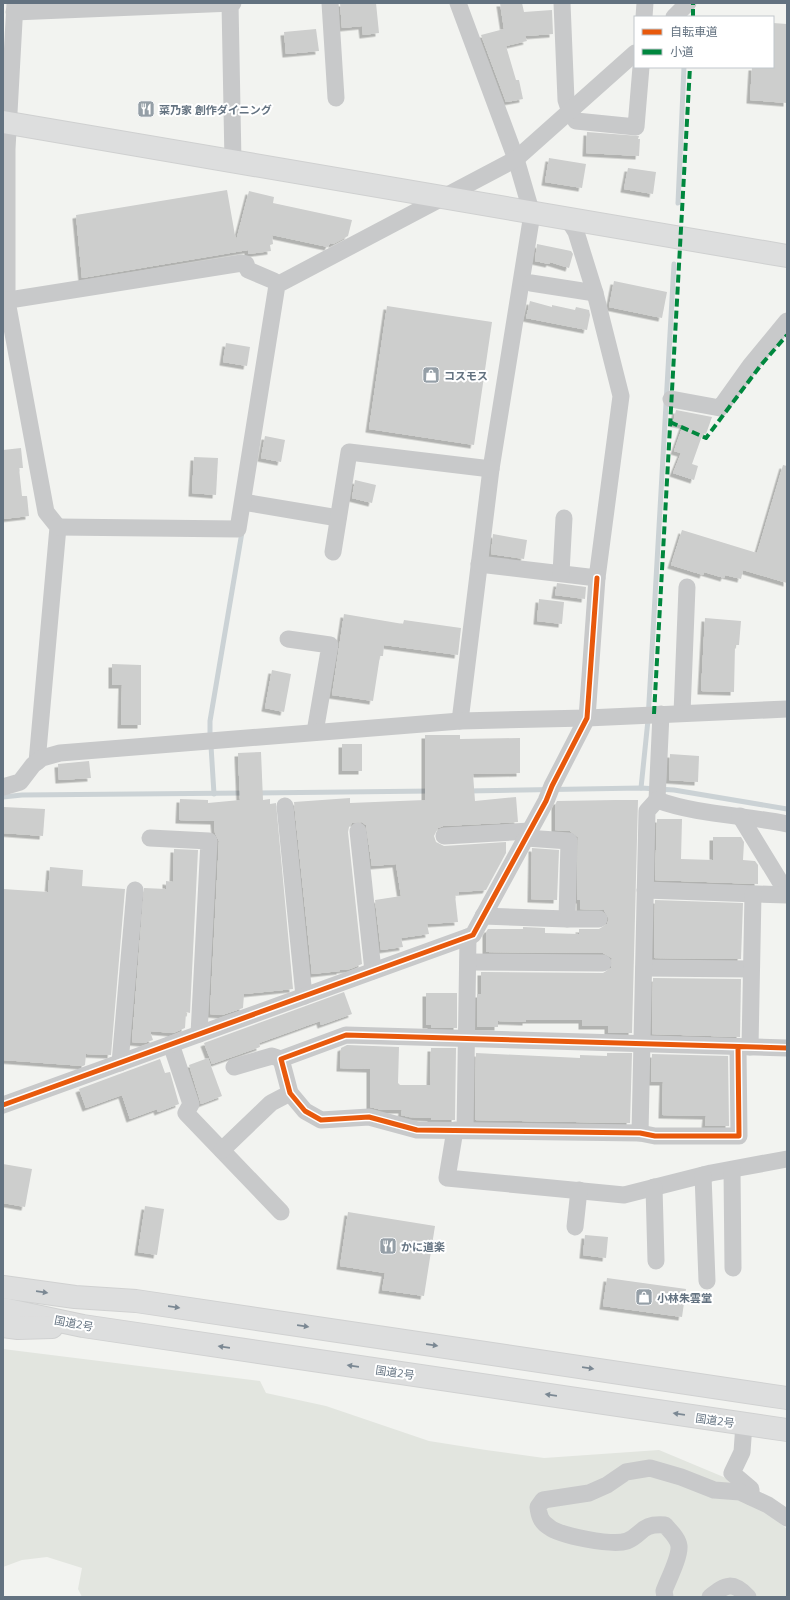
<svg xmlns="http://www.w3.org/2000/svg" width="790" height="1600" font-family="'Open Sans','Noto Sans JP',sans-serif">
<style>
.green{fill:#e2e5df}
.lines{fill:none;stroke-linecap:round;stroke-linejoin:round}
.stream{stroke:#cbd2d5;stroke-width:5}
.building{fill:#cdcecd;filter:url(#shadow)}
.secondary-casing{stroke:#cfd0d0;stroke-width:24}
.highway-casing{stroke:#d0d1d1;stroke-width:24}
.street{stroke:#c8c9ca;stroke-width:17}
.secondary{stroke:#dddede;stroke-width:22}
.highway{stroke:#dddede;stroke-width:22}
.quiet{stroke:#00873e;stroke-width:4;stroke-dasharray:8 4;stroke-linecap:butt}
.cycleway-casing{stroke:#fff;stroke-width:8}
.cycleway{stroke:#e8590c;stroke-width:5}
.oneway{fill:#7b8893}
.labels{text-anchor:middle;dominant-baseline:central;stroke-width:4;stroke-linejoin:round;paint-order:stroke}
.poi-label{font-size:11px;font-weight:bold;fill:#637280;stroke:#fff;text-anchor:start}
.street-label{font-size:11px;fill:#637280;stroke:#fff}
</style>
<defs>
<filter id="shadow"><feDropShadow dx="-3.5" dy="3.5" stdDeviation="0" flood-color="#0004"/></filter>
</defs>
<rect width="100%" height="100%" fill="#f2f3f0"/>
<polygon class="green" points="3,1349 260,1381 266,1393 326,1406 429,1441 486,1450 544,1458 659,1450 726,1478 787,1529 787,1597 82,1597 78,1589 82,1568 47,1557 22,1560 3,1567"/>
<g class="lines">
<g class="stream">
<polyline points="678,203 684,67"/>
<polyline points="210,733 210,721 242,532"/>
<polyline points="211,746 214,794"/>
<polyline points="641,788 648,720 674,264"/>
<polyline points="468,791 641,788 674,790 787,809"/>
<polyline points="256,793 432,791"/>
<polyline points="3,797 22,795 246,793"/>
</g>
</g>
<g class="building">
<polygon points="340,3 376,3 379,33 363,35 362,26 342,28"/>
<polygon points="500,3 522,3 524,12 552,10 553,34 525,36 527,41 506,46 516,80 519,80 523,99 506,102 481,35 504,29"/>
<polygon points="773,23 787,24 787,103 750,100 752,67 773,67"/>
<polygon points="316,29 319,51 286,54 284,32"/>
<polygon points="587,132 639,136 638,139 640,139 639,156 586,153"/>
<polygon points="549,158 586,164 582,188 545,182"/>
<polygon points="628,168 656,172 653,194 624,189"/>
<polygon points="227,190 236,241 249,191 274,197 273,203 352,220 348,236 333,244 330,243 328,247 272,235 273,244 270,245 271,251 248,254 248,250 82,278 76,215"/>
<polygon points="537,244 571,251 573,254 569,268 550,262 549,264 535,261"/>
<polygon points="614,281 667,292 662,318 609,307"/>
<polygon points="530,301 552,307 552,305 575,310 576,307 589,310 590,315 587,330 526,318"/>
<polygon points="387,306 492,322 474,445 369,429"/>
<polygon points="226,343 250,347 247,366 223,362"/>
<polygon points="676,410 712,417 706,434 703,433 692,464 698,466 694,480 673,473 681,453 674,451 683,425 673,423"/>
<polygon points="265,436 285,440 281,462 261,458"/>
<polygon points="21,448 23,468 19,468 22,496 27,496 29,516 3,519 3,450"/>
<polygon points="194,457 218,458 216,495 192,493"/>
<polygon points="783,465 787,466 787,583 743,570 741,579 725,575 724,578 704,572 703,575 671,565 682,530 757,553"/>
<polygon points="355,480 376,485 372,503 352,498"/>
<polygon points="493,534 527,540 524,559 491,554"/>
<polygon points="557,583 586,587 585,599 555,595"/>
<polygon points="539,599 564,602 562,624 537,621"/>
<polygon points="344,614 403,624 404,620 461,628 458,655 384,645 383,656 380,656 373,701 332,695"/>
<polygon points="705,618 741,621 739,645 735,645 734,692 701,691"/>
<polygon points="112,664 141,665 141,725 121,725 122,685 112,685"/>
<polygon points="272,670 291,674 284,712 265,708"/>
<polygon points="425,735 460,735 460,739 520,738 520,773 473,774 475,801 516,797 518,822 443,826 438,828 434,836 436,842 444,846 506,842 506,853 486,890 459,892 459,895 455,895 458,922 427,924 429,934 401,938 403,947 381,950 375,900 401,896 396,864 372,866 366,825 362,822 352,823 349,827 348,832 362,964 350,969 340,970 340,971 312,974 294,802 350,798 350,803 425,800"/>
<rect x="342" y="744" width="20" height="27"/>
<polygon points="261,752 263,800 270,799 270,804 276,803 293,989 244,994 243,1008 222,1015 210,1014 219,841 215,833 214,821 179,820 180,799 208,800 208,803 240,800 238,753"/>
<polygon points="670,754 699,756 698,782 669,780"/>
<polygon points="89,761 91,778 59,780 58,764"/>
<polygon points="616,800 638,800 632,1033 608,1033 608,1026 582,1026 582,1020 526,1020 526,1022 498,1021 498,1027 477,1027 477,994 481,994 481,972 603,973 611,968 612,958 603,953 486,952 486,932 488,929 523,929 523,927 545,928 545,933 579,934 579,929 599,929 607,924 609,919 604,910 580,909 580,900 577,900 578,837 570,831 555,830 555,805 557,801"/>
<polygon points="3,807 45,809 43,836 3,833"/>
<polygon points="657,819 682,819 681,859 713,860 713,837 741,837 744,842 743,860 755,861 758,865 758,884 655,880"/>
<polygon points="532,848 559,850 557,900 531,899"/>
<polygon points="174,849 198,850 190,1013 186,1012 185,1028 173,1033 150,1031 153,1040 144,1043 132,1042 144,888 166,889 166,881 173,882"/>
<polygon points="50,867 83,870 82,886 125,889 111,1055 86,1054 85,1065 83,1066 3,1060 3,889 48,892"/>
<polygon points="655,900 743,903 741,959 654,958"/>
<polygon points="653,978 741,979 740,1037 652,1034"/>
<polygon points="344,992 352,1014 321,1025 320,1021 259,1043 260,1047 212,1064 204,1043"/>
<polygon points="426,993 457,993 457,1028 431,1028 431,1025 426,1025"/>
<polygon points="347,1045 399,1047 398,1083 400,1085 430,1085 431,1048 456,1048 455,1120 431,1120 431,1118 409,1117 401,1115 402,1110 382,1110 370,1107 370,1069 340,1068 341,1048"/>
<polygon points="476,1053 580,1058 580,1055 607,1056 607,1053 632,1053 630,1123 475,1120"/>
<polygon points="652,1054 728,1056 729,1126 705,1126 706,1116 662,1115 663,1082 651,1082"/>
<polygon points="208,1058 222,1096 201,1104 189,1065"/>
<polygon points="160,1059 165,1073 170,1072 179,1104 158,1112 157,1109 130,1119 122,1095 86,1108 79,1089"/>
<polygon points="3,1164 32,1169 25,1207 3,1203"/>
<polygon points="145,1206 164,1209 157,1255 138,1252"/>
<polygon points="348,1212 435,1226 424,1296 382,1290 385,1273 340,1266"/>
<polygon points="585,1235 608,1237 606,1258 583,1255"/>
<polygon points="607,1278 686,1289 682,1317 603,1306"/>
</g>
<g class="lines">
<defs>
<polyline id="secondary" points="3,122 787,256"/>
<g id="highway">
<polyline points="3,1287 75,1297 136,1301 787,1398"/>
<polyline points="3,1309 83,1326 787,1430"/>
<polyline points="3,1326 18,1328 52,1327"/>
</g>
</defs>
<use href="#secondary" class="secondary-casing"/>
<use href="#highway" class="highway-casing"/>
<g class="street">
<polyline points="15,3 7,149 7,301 46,512 58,527 37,762"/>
<polyline points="230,3 233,162"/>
<polyline points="330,3 336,98"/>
<polyline points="458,3 516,159 532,214 491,469 460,721"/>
<polyline points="562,3 566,100 570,112 576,121 636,127 641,67"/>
<polyline points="14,12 233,3"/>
<polyline points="644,17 645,3"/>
<polyline points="674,17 688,3"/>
<polyline points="531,283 595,293"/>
<polyline points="3,301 242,263 246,264 248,270 274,281 277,285"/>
<polyline points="671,399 720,408 750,366 787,321"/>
<polyline points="243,502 338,518"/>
<polyline points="58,527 238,529 277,285 516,159 635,53"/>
<polyline points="333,552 349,452 491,469"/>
<polyline points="479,564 597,578 621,396 595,293 576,232 568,219"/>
<polyline points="561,573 564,518"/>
<polyline points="288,639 330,645 315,732"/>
<polyline points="682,713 687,587"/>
<path d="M661 714 657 800C698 815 744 815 787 824"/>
<polyline points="3,787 20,782 33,765 42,758 60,753 460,721 587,718 787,709"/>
<polyline points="285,806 304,996"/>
<polyline points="740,816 787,893"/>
<polyline points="358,831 373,971"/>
<polyline points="444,836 530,831"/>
<polyline points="150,838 209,841 199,1034"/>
<polyline points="645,890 787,895"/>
<polyline points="483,916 567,919 569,841 526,838"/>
<polyline points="567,919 599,919"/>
<polyline points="468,962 603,963"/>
<polyline points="644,968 751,969"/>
<polyline points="171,1044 191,1104 186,1113 281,1212"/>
<polyline points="738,1047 739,1136 655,1136 640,1133 417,1130 369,1117 321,1120 305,1111 290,1093 281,1059 346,1035 787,1048"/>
<polyline points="750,1047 753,894"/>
<polyline points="120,1063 135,890"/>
<polyline points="234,1067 272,1056 281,1059"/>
<polyline points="3,1105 473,935 546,801 552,786 587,718 597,578"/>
<polyline points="455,1130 447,1178 624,1195 711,1173 787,1159"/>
<polyline points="465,1130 468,937"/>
<polyline points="640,1133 647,811 657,800"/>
<polyline points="222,1150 271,1103 290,1093"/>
<polyline points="732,1170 733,1268"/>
<polyline points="703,1175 707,1281"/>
<polyline points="654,1187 656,1261"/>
<polyline points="575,1227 579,1190"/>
<polyline points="744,1424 742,1452 732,1473 751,1489 751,1497"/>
<path d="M665 1597 664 1591C668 1580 680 1557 679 1546 678 1538 670 1531 665 1525 640 1523 643 1535 627 1541 613 1546 560 1536 549 1527 541 1522 539 1516 538 1507L543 1500 589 1493 607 1485 626 1472 650 1468 681 1477 714 1490 740 1492 768 1505 787 1518"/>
<path d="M710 1597C726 1584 733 1581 748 1597"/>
</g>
<use href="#secondary" class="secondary"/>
<use href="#highway" class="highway"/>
<g class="quiet">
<polyline points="693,17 693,3"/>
<polyline points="670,422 706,438 761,365 787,335"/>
<polyline points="654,714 690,67"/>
</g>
<defs>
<g id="cycleway">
<polyline points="738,1047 739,1136 655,1136 640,1133 417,1130 369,1117 321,1120 305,1111 290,1093 281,1059 346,1035 787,1048"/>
<polyline points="3,1105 473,935 546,801 552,786 587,718 597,578"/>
</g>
</defs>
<use href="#cycleway" class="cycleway-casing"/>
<use href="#cycleway" class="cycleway"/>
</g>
<defs><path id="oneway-solid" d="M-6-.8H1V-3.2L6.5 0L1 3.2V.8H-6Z"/></defs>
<g class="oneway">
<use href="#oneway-solid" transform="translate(42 1292) rotate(8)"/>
<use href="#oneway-solid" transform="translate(174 1307) rotate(8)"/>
<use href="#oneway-solid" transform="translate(303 1326) rotate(8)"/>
<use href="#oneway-solid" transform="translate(432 1345) rotate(8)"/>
<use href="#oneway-solid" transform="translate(224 1347) rotate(-172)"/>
<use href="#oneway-solid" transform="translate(353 1366) rotate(-172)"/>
<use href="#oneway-solid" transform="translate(588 1368) rotate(8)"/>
<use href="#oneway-solid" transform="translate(551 1395) rotate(-172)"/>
<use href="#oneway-solid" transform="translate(679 1414) rotate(-172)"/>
</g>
<defs>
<symbol id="restaurant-square" viewBox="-11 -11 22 22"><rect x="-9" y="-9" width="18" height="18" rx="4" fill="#959fa7" stroke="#fff"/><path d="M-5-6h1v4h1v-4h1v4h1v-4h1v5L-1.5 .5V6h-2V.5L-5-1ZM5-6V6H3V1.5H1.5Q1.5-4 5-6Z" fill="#fff"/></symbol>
<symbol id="shop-square" viewBox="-11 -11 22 22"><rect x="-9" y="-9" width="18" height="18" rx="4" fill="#959fa7" stroke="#fff"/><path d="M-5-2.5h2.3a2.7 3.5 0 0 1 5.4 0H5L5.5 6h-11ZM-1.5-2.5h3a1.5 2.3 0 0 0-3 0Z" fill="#fff"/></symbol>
</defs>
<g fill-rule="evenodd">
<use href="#restaurant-square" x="136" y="99" width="20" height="20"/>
<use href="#shop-square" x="421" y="365" width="20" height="20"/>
<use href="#restaurant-square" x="378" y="1236" width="20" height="20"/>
<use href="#shop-square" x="634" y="1287" width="20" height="20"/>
</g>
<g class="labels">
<g class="poi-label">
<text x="159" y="109">菜乃家 創作ダイニング</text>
<text x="444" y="375">コスモス</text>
<text x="401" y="1246">かに道楽</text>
<text x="657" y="1297">小林朱雲堂</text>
</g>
<g class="street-label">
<text transform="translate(74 1323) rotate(11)">国道2号</text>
<text transform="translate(395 1372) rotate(8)">国道2号</text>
<text transform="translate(715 1420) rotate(8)">国道2号</text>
</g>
</g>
<rect width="790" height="1600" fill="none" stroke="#637280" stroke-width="8"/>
<rect x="634" y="16" width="140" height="52" fill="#ffffff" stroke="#c1c7cc"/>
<rect x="642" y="29" width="20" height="6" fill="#e8590c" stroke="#c1c7cc"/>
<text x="670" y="36" font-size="12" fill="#637280">自転車道</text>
<rect x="642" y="49" width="20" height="6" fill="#00873e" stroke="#c1c7cc"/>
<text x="670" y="56" font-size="12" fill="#637280">小道</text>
</svg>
